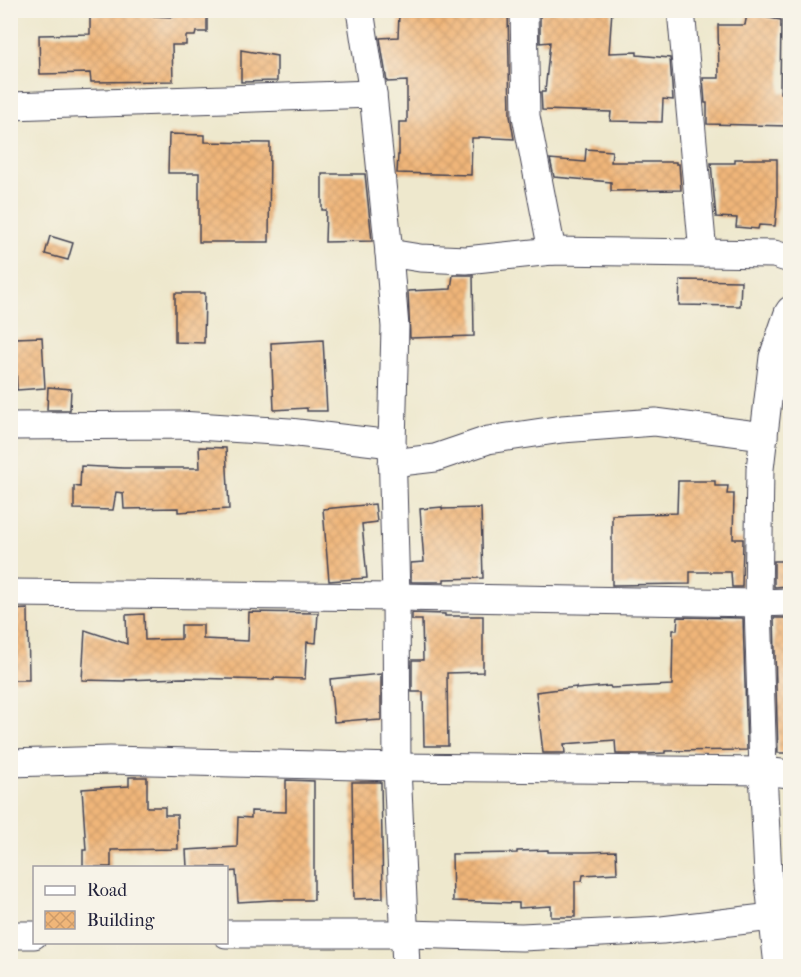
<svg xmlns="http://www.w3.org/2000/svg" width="801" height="977" font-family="'IM FELL French Canon',serif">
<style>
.building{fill:url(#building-cross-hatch)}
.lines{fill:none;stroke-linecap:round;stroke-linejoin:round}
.minor-casing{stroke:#414051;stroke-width:29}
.minor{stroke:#fff;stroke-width:27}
</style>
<defs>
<pattern id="building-cross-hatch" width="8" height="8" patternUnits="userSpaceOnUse" patternTransform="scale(1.5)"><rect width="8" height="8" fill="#f0b679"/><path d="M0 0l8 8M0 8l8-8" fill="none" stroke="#ce9c6a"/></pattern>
</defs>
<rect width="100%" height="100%" fill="#f7f3e8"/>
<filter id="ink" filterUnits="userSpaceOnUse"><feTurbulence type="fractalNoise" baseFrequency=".0167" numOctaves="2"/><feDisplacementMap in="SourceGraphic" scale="12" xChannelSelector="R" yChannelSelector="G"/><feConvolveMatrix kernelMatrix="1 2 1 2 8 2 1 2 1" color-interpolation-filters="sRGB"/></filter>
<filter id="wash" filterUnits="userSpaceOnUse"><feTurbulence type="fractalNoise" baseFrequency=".008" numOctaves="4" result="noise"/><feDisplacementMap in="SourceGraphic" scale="24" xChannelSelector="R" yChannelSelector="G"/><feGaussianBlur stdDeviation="1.35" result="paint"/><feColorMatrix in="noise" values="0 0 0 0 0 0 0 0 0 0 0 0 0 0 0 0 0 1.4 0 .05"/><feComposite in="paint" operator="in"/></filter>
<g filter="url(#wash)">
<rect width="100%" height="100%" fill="#eee8cd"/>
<g id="blocks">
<g class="building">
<polygon points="409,10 508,12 510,116 514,139 479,137 479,138 472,138 471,175 397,173 398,155 399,155 399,122 407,122 407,81 387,82 380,38 398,37 399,15"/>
<polygon points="612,10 609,53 637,52 637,55 670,58 673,100 663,99 662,122 610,121 611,112 542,110 541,92 545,92 550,42 540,43 540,12"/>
<polygon points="173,12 207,12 207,32 196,32 195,36 186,36 186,45 172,45 173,81 91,82 90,73 40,74 39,35 90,34 90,15 116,14 173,17"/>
<polygon points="747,14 781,20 780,93 790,93 790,126 707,124 707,103 705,103 703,78 719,78 718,25 745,25"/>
<polygon points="241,50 277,56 277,81 241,82"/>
<polygon points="169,134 205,135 205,142 270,143 269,242 199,242 199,173 168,173"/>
<polygon points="586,149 612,151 611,162 676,162 676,164 679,164 681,190 611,191 611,182 554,177 550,159 585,162"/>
<polygon points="735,159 777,159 777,204 775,226 759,225 758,229 736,227 737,218 716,217 711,163 735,163"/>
<polygon points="322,174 365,174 372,241 325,242 326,210 322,210"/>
<polygon points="50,236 73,243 68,260 45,254"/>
<polygon points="453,275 473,275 474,336 410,338 408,291 451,289"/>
<polygon points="680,280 741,281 740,306 679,305"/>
<polygon points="175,293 205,293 204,343 175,342"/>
<polygon points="42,337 45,388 17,390 15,338"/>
<polygon points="323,340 327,411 307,411 307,408 274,410 271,343"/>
<polygon points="48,387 71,389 70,410 47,410"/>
<polygon points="199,447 226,448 229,509 178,512 178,508 124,509 123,493 116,492 113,510 74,509 74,486 80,487 81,466 123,468 200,468"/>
<polygon points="678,481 715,481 715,486 728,486 727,494 734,494 733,539 743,539 742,587 732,587 731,572 690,572 690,584 612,585 612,515 677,513"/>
<polygon points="375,504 377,522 362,524 367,578 329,581 323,509"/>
<polygon points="442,507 442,509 481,508 483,578 444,579 444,582 411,582 411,563 424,562 420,509"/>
<polygon points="774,561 790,561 790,586 774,587"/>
<polygon points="28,609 29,680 10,680 10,610"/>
<polygon points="249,612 318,613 316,643 307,642 305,679 274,678 274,680 182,678 125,680 125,681 82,680 85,630 127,644 126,615 144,614 145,640 181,639 181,625 203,625 203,639 248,641"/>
<polygon points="412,613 445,614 445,616 483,616 483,672 447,673 448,746 424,746 423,692 412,692 412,660 423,660 422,620 412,620"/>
<polygon points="678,617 743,618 747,750 665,751 665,753 648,754 616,754 615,740 564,744 565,753 543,753 536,692 576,687 576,689 610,686 611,688 672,685 673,630 677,630"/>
<polygon points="774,618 790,618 790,753 778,753"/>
<polygon points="381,674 381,720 367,721 367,719 334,722 330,679"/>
<polygon points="129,777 147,777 147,807 165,807 165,815 177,815 178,849 111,850 111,867 83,867 83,850 86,850 82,789 129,786"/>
<polygon points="286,780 314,781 314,900 272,900 238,902 236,871 226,872 226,867 187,867 186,850 237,847 238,817 251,818 251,811 286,812"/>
<polygon points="352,782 381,782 383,898 354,899"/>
<polygon points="548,850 548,852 589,852 616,851 617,873 583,875 582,881 575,881 575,917 551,917 551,906 519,908 519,903 453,901 452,854 517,853 517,851"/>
</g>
</g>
</g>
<g filter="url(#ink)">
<use href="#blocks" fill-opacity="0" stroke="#414051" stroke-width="1.5"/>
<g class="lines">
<defs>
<g id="minor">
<polyline points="360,10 373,94 389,253 395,327 392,444 396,597 397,767 406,966"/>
<polyline points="524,10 526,116 552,251"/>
<polyline points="681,10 703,253"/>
<polyline points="10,106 373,94"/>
<polyline points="389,253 420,258 466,260 552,251 703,253 774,254 790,259"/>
<polyline points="10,426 180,425 289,432 392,444"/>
<polyline points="392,463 435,458 488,440 562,429 655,422 764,436"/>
<polyline points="10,593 396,597 758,603 790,602"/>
<polyline points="10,763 110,760 397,767 763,771 790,774"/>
<polyline points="226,934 405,934 522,937 662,930 772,917 788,918"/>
<polyline points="10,935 34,935"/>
<polyline points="778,966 768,875 763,771 758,603 760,469 773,357 788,313 790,310"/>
</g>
</defs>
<use href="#minor" class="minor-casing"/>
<use href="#minor" class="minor"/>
</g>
</g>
<rect width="801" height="977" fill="none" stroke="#f7f3e8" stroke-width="36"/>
<rect x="33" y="866" width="195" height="78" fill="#f7f3e8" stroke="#a29fa3" stroke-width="1.5"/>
<rect x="45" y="886" width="30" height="9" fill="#ffffff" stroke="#a29fa3" stroke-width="1.5"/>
<text x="87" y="896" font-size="18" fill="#22223b">Road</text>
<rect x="45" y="911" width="30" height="18" fill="url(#building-cross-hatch)" stroke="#a29fa3" stroke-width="1.5"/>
<text x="87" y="926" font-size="18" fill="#22223b">Building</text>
</svg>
